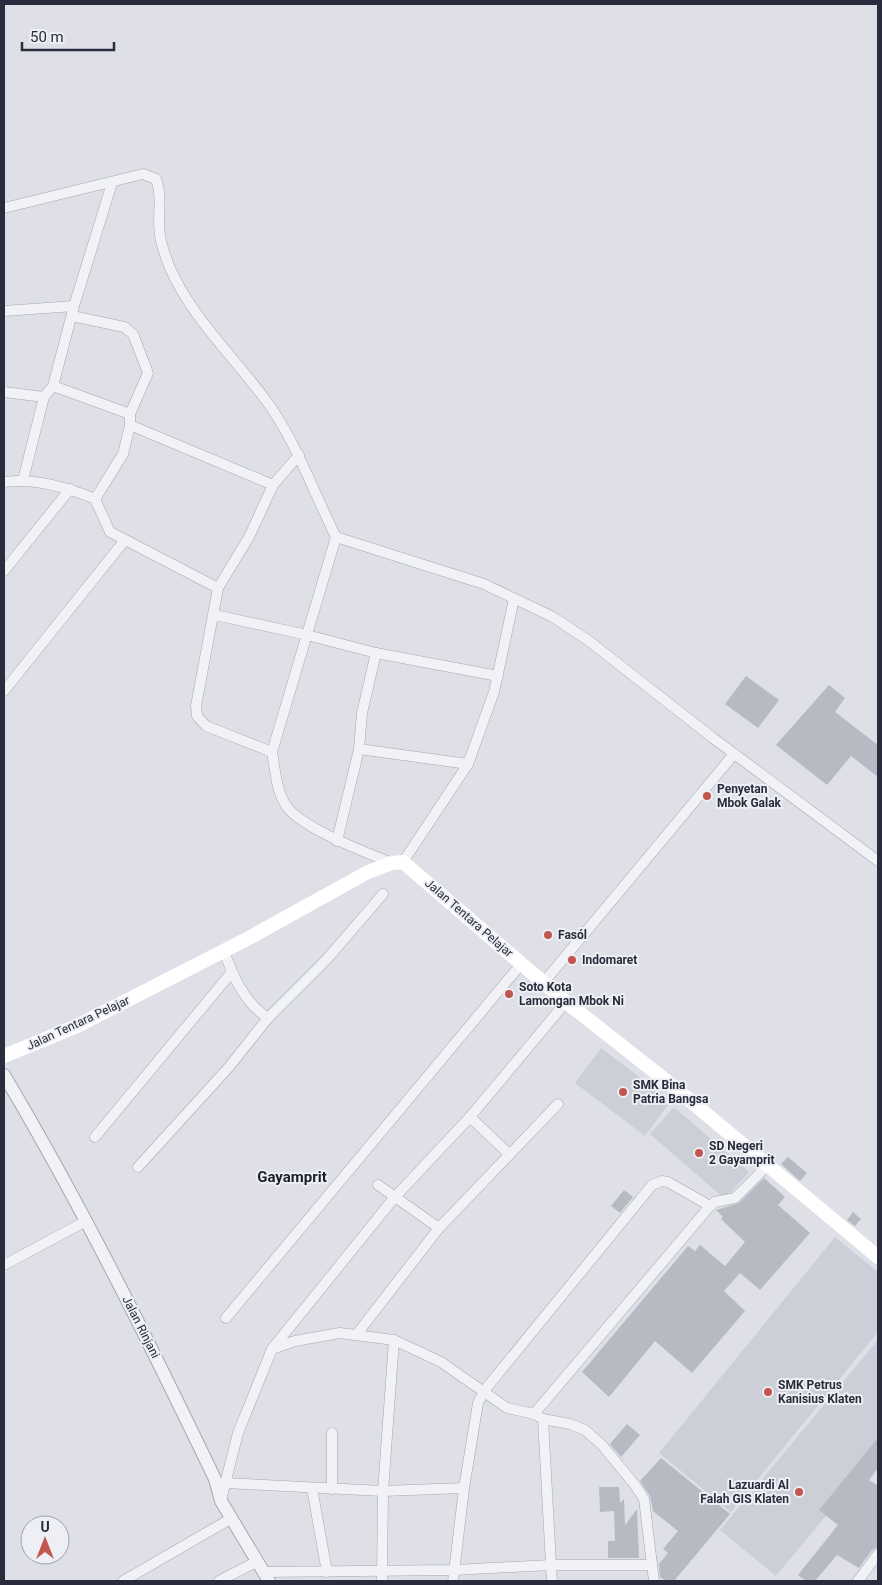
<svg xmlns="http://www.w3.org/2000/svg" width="882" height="1585" font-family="Roboto,sans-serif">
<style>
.built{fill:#cdcfd8}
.building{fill:#b7b9c3}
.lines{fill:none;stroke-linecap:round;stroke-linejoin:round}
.minor-casing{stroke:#a5a6b0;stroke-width:11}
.tertiary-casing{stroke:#a5a6b0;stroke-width:14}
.minor{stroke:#f1f2f5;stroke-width:10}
.tertiary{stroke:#f1f2f5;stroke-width:12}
.secondary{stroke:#fff;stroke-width:14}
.poi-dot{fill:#c1564f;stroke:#eeeff5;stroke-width:2}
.labels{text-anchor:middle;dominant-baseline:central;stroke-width:4;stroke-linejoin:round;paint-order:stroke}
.poi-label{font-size:12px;font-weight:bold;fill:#292c3c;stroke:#eeeff5;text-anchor:start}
.street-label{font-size:12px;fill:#292c3c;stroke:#eeeff5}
.quarter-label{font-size:15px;font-weight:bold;fill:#1c1e2d;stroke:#eeeff5}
</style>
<rect width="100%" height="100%" fill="#dfe0e7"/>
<g class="built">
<polygon points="601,1048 671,1101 645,1136 575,1083"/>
<polygon points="674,1107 749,1172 725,1199 650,1134"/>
<polygon points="835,1237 878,1272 878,1332 731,1512 659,1453"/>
<polygon points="878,1340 878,1453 776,1576 720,1530"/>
</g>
<g class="building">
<polygon points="746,676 779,700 758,728 725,704"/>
<polygon points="829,685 845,698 835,712 878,745 878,777 851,756 827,785 776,745"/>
<polygon points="788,1157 807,1173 800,1181 781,1164"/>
<polygon points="764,1178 785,1197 778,1205 810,1233 760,1290 740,1273 724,1291 745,1311 692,1373 655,1341 609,1397 582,1372 688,1246 695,1251 700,1245 725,1266 745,1242 721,1219 723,1217 716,1210 739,1203"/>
<polygon points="624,1190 633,1197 620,1213 611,1206"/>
<polygon points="853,1212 861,1219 855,1226 847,1220"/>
<polygon points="627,1424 640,1435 621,1457 610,1444"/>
<polygon points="878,1438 878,1468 869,1480 878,1486 878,1547 872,1550 859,1568 837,1555 815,1581 806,1581 798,1575 838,1525 819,1510"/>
<polygon points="661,1458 730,1514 674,1581 666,1581 660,1577 659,1564 668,1553 663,1549 678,1531 653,1511 650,1496 640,1481"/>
<polygon points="599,1487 619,1487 620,1503 624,1499 625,1525 637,1509 639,1558 608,1558 608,1541 615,1541 614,1511 600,1512"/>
</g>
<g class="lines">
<defs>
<g id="minor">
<path d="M4 208 143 174 156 179C163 197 157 216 160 235 161 245 166 258 170 268 192 318 233 356 265 399 296 441 313 491 336 537L484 584 553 617 589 641 713 738 878 861"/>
<polyline points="4,311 74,306"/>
<polyline points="72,316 124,327 133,334 148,373 130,414 130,425 123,454 95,499"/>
<polyline points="53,386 130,414"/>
<polyline points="4,392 44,397"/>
<polyline points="130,425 273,485"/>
<polyline points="23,480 44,397 53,386 74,306 112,183"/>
<path d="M4 482C35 478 66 487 95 499L110 532 218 588 196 706 197 716 206 726 272 752C275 768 276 789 285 804 298 827 367 853 392 863"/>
<polyline points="4,571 70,489"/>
<polyline points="218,588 249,537 273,485 299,455"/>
<polyline points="215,615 307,635 376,653 498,676"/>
<polyline points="4,691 125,540"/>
<polyline points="359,749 468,764"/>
<polyline points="272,752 336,537"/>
<polyline points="337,841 359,749 362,713 376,653"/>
<polyline points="403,862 468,764 494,692 514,599"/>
<path d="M224 951C233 977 245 1003 268 1018"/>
<polyline points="544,982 734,754"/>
<polyline points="470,1117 509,1154"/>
<polyline points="95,1137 231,973"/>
<polyline points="138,1167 229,1067 268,1018 327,959 383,894"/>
<polyline points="378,1185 439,1228"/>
<polyline points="4,1265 86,1221"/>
<polyline points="226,1318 522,963"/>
<polyline points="357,1334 439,1228 558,1104"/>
<polyline points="272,1349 295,1341 340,1333 394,1340 441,1362 507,1408 534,1414 543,1419 570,1424 585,1430 602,1445 635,1485 644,1499 654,1581"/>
<polyline points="534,1414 710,1206 715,1202 735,1198 768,1165"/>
<polyline points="543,1419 551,1565 652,1565"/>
<polyline points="332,1433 332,1489"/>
<polyline points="224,1483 383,1491 464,1488"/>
<polyline points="312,1488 327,1572"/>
<polyline points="221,1500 238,1433 272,1349 394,1198 470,1117 566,1002"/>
<polyline points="264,1572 454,1570 551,1565 552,1581"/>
<polyline points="123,1581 232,1518"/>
<polyline points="219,1581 258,1561"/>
<polyline points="382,1581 383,1491 394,1340"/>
<polyline points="453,1581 464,1488 478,1403 484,1391 652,1185 662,1181 668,1182 710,1206"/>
<polyline points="858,1581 878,1554"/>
</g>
<path id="tertiary" d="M4 1075C82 1206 149 1342 215 1479L221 1501 269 1581"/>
</defs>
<use href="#minor" class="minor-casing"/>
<use href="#tertiary" class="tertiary-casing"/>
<use href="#minor" class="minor"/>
<use href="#tertiary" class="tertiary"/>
<polyline class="secondary" points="4,1056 77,1026 247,939 368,872 392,863 403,862 566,1002 664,1079 878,1257"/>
</g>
<g class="poi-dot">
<circle cx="707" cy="796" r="5"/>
<circle cx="548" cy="935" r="5"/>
<circle cx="572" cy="960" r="5"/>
<circle cx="509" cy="994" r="5"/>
<circle cx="623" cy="1092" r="5"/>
<circle cx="699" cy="1153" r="5"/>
<circle cx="768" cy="1392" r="5"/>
<circle cx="799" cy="1492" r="5"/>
</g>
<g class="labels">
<g class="poi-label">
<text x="717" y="789">Penyetan<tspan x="717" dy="14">Mbok Galak</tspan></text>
<text x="558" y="935">Fasól</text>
<text x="582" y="960">Indomaret</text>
<text x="519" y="987">Soto Kota<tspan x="519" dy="14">Lamongan Mbok Ni</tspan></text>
<text x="633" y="1085">SMK Bina<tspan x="633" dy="14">Patria Bangsa</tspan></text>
<text x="709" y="1146">SD Negeri<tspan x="709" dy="14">2 Gayamprit</tspan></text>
<text x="778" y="1385">SMK Petrus<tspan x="778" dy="14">Kanisius Klaten</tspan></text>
<text x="789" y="1485" text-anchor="end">Lazuardi Al<tspan x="789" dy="14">Falah GIS Klaten</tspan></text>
</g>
<g class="street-label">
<text transform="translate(469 918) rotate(41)">Jalan Tentara Pelajar</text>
<text transform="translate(78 1023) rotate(-25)">Jalan Tentara Pelajar</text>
<text transform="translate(141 1327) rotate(63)">Jalan Rinjani</text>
</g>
<g class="quarter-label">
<text x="292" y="1177">Gayamprit</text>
</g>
</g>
<rect width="882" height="1585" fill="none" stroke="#292c3c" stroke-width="10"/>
<g transform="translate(45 1540)"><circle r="24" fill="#eeeff5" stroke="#9fa1ab"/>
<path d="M0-4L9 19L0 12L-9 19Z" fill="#c1564f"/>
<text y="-8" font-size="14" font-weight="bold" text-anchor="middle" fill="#292c3c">U</text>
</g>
<path d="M22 42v8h92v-8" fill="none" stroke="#292c3c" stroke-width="2.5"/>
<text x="30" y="42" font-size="15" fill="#292c3c" stroke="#eeeff5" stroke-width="4" paint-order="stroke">50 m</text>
</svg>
